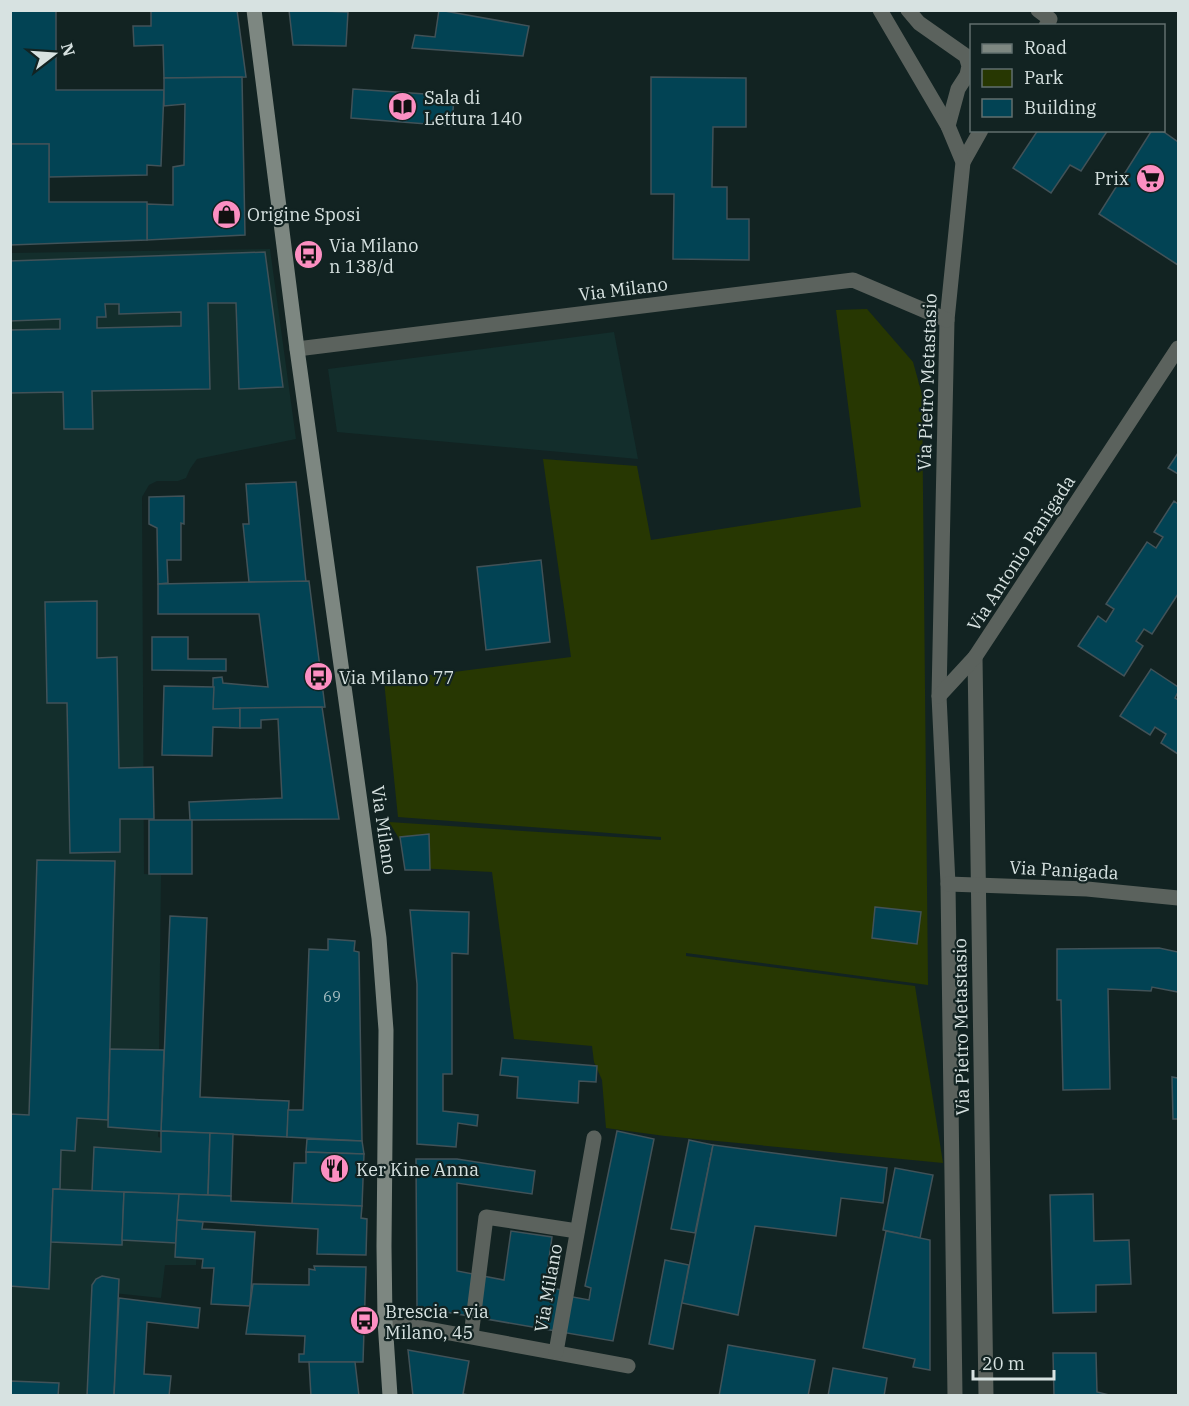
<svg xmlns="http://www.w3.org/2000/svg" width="1189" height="1406" font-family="'IBM Plex Serif',serif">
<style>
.built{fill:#132e2c}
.green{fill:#273702}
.building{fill:#024354;stroke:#415258;stroke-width:1.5;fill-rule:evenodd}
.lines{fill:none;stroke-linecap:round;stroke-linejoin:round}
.service{stroke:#5b625d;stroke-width:15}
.minor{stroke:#5b625d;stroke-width:15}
.secondary{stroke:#7d8781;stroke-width:15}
.labels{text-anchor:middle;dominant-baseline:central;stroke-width:4.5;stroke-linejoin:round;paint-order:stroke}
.number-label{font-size:15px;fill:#a2babe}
.poi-label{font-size:18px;fill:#d7e2e1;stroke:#122322;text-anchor:start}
.street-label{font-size:18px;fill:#d7e2e1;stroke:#122322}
</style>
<rect width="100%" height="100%" fill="#122322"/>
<g class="built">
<polygon points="270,249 296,439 197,459 190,469 186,478 178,481 157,481 149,485 142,497 144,874 161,875 158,1137 200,1148 196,1265 165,1265 161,1298 113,1293 107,1395 11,1395 10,253"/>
<polygon points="614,332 638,459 337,432 328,369"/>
</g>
<polygon class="green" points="867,309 913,362 922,394 928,985 686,953 686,956 915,986 943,1163 665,1136 606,1128 602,1080 594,1062 592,1046 514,1039 492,872 417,868 389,822 661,840 661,837 398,817 384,681 571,657 543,459 637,466 651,540 861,507 836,310"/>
<g class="building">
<polygon points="10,10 56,10 56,90 164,90 161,166 147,165 147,175 49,177 49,144 10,144"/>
<polygon points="151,10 237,10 246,77 164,78 163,45 134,46 133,26 151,26"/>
<polygon points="289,10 348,12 346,46 293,45"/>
<polygon points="439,10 529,26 523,56 412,48 415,35 435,37"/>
<polygon points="242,77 245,235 147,240 147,204 173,205 173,167 184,165 185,104 164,106 164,78"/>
<polygon points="651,77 746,78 746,127 713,127 712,187 727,187 727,219 749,219 749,260 673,259 674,194 651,194"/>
<polygon points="353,89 454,96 452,126 351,118"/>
<polygon points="1038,130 1108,130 1081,171 1070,165 1051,193 1013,168"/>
<polygon points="1152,130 1161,130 1178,142 1178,265 1099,214"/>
<polygon points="10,144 49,144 49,202 147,202 147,240 10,245"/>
<path d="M265 252 283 387 239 389 236 303H208L210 389 92 391 93 429H64L63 392 10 393V330L60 329V319L10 321V261ZM105 304H119V314L181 312V326L97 328V317H106Z"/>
<polygon points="1178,453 1178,474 1168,468"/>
<polygon points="296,482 306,582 249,582 243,524 249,524 246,484"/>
<polygon points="184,496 184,524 181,523 181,560 167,560 168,583 158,584 157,528 149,524 149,497"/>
<polygon points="1174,501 1178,504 1178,594 1152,634 1144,629 1136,641 1143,646 1124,676 1078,646 1098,616 1106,622 1114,609 1106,604 1147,542 1156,548 1163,537 1154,532"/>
<polygon points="541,560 550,642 486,650 477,567"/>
<polygon points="309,581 325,707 213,709 213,678 222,677 223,683 268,687 259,614 158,614 158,584"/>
<polygon points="97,601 97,658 117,657 119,768 153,767 154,819 120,819 120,852 70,853 67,703 47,703 45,602"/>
<polygon points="152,637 188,637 188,659 226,659 226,671 152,670"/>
<polygon points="1151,669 1178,687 1178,692 1175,698 1178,700 1178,754 1161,743 1166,734 1155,727 1150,735 1120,716"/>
<polygon points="164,686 214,687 213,709 240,708 240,728 213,727 212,756 162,755"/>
<polygon points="322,707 339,819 190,820 189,802 282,798 278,719 261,720 261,728 240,728 240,708"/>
<rect x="149" y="820" width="43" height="54"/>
<polygon points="429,834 430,870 405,870 400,837"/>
<polygon points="37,860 115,861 108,1120 77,1118 75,1151 61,1150 60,1189 53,1189 49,1289 10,1286 10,1114 29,1115"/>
<polygon points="875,907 921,912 917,944 872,938"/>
<polygon points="410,910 469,912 468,954 452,953 452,1074 443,1074 443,1111 478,1115 477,1126 458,1123 456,1147 417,1144 417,984"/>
<polygon points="170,916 207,918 200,1097 289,1101 287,1137 161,1131"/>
<polygon points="328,939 355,941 354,951 359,952 362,1141 287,1137 288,1110 303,1110 309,949 328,950"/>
<polygon points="1159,948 1178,952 1178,992 1152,987 1151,991 1108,989 1110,1089 1063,1090 1061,1000 1057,1000 1057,949"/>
<polygon points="110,1049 164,1050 161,1131 108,1127"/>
<polygon points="1178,1052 1178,1119 1173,1119 1172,1077 1178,1078"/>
<polygon points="502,1058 597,1066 596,1082 579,1081 578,1103 517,1098 518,1077 500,1075"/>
<polygon points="161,1131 210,1133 208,1195 92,1191 94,1147 161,1152"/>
<polygon points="617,1131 654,1139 613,1341 417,1307 416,1159 457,1159 535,1171 532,1194 457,1183 457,1271 504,1280 511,1231 552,1237 545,1287 568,1291 567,1296 589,1300 591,1288 585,1286"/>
<polygon points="210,1133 233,1134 231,1196 208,1195"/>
<polygon points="307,1139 362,1141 364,1154 306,1152"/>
<polygon points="689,1140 713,1145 695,1233 671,1229"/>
<polygon points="713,1145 887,1168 883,1203 841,1198 836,1236 755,1226 738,1315 682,1303"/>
<polygon points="306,1152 364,1154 362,1206 292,1204 294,1163 306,1163"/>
<polygon points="895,1168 933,1175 920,1238 883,1230"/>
<polygon points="53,1189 124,1192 122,1245 51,1242"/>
<polygon points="124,1192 179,1194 176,1243 122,1240"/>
<polygon points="179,1194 231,1196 231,1201 362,1206 361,1218 367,1219 366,1255 317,1254 318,1229 177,1220"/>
<polygon points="1093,1194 1094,1241 1129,1240 1131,1284 1096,1285 1096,1312 1053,1313 1050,1195"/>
<polygon points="177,1220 203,1222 202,1229 255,1232 250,1306 211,1304 214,1268 202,1268 203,1259 175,1257"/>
<polygon points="886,1231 930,1240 930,1370 913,1367 915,1359 863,1348"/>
<polygon points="665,1260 689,1265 673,1349 649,1344"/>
<polygon points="314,1266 366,1267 363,1362 299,1362 299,1354 304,1354 305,1336 246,1334 253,1284 309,1285 309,1269 315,1270"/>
<polygon points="102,1276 119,1279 114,1396 87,1396 92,1285 96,1279"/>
<polygon points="119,1298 200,1308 198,1328 147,1322 144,1374 171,1376 169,1396 114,1396"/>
<polygon points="728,1345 815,1360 808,1396 719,1396"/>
<polygon points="408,1350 469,1361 463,1394 474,1396 413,1396"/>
<polygon points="1053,1353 1096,1353 1097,1392 1113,1396 1054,1396"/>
<polygon points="309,1362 355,1362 359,1396 311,1396"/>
<polygon points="833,1368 887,1378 884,1396 828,1396"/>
<polygon points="10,1381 59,1383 58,1396 10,1396"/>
</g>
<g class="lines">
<g class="service">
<polyline points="908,10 919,23 966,56 969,66 967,75 958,89 948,126"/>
<polyline points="1038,10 1050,19 1046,26"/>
<polyline points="963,162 981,130"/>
</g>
<g class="minor">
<polyline points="880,10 948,126 963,162 947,320 939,696 948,884 955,1396"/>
<polyline points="297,349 853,280 947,320"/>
<polyline points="975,657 986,1396"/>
<polyline points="939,696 975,657 1178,348"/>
<polyline points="948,884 1087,889 1178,898"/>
<polyline points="385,1321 628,1366"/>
<polyline points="471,1336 486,1217 577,1231"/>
<polyline points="556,1352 594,1138"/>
</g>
<polyline class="secondary" points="254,10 297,349 379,938 386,1030 384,1246 385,1321 390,1396"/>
</g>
<defs>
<symbol id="library-disc" viewBox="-11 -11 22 22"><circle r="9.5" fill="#fc8fc2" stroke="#122322"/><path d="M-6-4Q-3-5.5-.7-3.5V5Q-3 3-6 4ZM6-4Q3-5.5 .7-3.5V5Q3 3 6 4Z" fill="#111"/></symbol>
<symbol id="supermarket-disc" viewBox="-11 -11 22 22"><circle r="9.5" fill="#fc8fc2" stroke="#122322"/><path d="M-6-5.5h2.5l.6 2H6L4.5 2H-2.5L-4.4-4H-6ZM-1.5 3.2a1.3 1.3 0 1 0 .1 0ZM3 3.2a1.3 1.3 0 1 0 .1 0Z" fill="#111"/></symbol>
<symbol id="shop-disc" viewBox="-11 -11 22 22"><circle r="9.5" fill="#fc8fc2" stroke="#122322"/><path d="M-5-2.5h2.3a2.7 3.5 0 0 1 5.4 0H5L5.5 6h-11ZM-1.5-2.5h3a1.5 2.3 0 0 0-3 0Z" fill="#111"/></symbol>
<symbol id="bus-disc" viewBox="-11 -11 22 22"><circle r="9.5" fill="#fc8fc2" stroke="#122322"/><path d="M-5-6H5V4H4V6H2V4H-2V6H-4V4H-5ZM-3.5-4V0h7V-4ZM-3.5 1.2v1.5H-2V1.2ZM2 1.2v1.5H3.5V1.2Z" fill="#111"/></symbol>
<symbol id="restaurant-disc" viewBox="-11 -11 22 22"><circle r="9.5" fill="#fc8fc2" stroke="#122322"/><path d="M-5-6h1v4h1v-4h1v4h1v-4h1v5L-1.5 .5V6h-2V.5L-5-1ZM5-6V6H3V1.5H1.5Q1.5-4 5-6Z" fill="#111"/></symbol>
</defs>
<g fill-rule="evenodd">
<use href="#library-disc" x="386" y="90" width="33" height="33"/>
<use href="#supermarket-disc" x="1134" y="162" width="33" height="33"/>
<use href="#shop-disc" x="210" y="198" width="33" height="33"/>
<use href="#bus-disc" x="292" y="238" width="33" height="33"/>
<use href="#bus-disc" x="302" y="660" width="33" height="33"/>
<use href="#restaurant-disc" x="318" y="1152" width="33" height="33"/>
<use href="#bus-disc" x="348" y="1304" width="33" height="33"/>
</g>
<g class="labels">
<g class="number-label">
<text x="332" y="996">69</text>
</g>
<g class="poi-label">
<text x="424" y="97">Sala di<tspan x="424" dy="21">Lettura 140</tspan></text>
<text x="1129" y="178" text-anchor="end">Prix</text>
<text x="247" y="214">Origine Sposi</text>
<text x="329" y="245">Via Milano<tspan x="329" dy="21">n 138/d</tspan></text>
<text x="339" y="677">Via Milano 77</text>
<text x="356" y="1169">Ker Kine Anna</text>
<text x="385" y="1311">Brescia - via<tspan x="385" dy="21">Milano, 45</tspan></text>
</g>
<g class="street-label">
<text transform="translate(623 289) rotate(-7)">Via Milano</text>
<text transform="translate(927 382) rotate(-88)">Via Pietro Metastasio</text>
<text transform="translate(1021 553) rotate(-57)">Via Antonio Panigada</text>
<text transform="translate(384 830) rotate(82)">Via Milano</text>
<text transform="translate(1064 870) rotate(3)">Via Panigada</text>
<text transform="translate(961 1027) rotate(-91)">Via Pietro Metastasio</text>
<text transform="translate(548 1288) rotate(-80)">Via Milano</text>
</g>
</g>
<rect width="1189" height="1406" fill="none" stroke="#d7e2e1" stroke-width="24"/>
<rect x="970" y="24" width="195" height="108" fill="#122322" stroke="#616f6e" stroke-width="1.5"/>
<rect x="982" y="44" width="30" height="9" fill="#7d8781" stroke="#616f6e" stroke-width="1.5"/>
<text x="1024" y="54" font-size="18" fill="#d7e2e1">Road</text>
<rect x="982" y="69" width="30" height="18" fill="#273702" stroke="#616f6e" stroke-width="1.5"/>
<text x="1024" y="84" font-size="18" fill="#d7e2e1">Park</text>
<rect x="982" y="99" width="30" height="18" fill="#024354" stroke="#616f6e" stroke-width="1.5"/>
<text x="1024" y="114" font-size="18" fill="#d7e2e1">Building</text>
<g transform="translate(54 54) rotate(73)" stroke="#122322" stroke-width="4.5" paint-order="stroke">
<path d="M0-4.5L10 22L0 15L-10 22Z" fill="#d7e2e1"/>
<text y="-9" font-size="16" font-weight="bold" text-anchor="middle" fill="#d7e2e1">N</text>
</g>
<path d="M973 1370v9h81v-9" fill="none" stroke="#d7e2e1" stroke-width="3"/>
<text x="982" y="1370" font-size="18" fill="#d7e2e1" stroke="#122322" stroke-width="4.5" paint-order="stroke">20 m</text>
</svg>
